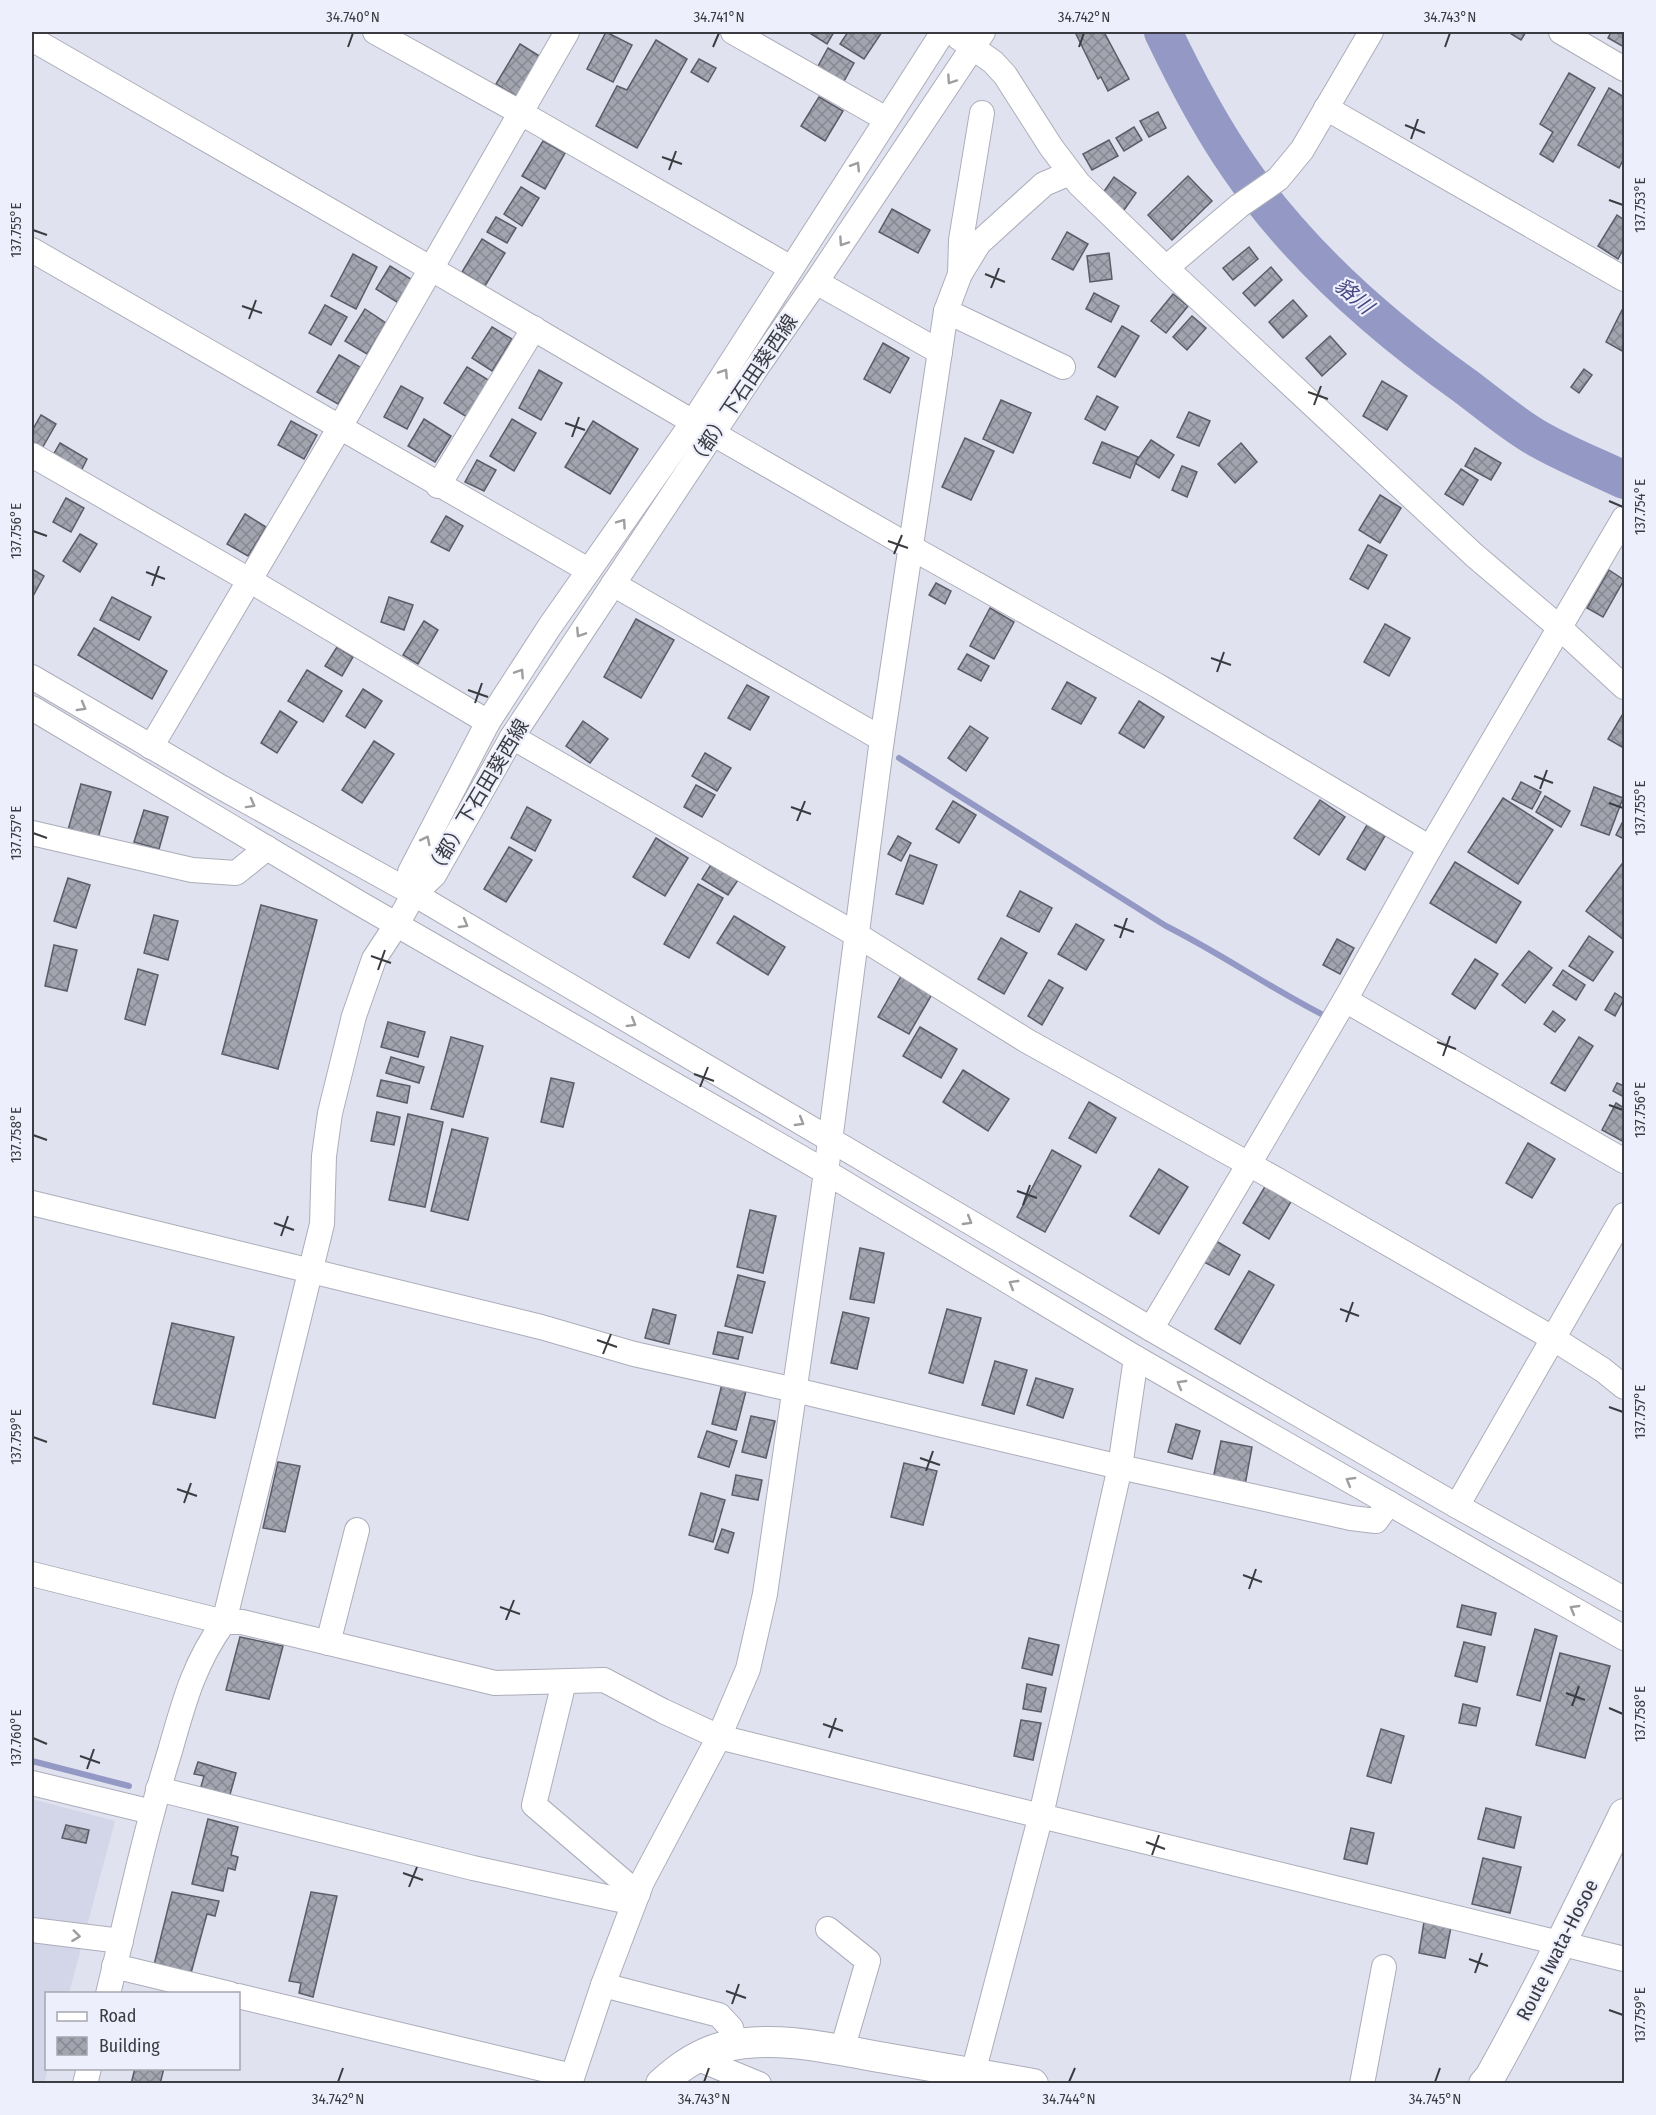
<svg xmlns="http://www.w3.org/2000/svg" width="1656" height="2115" font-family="'Fira Sans Condensed','Noto Sans JP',sans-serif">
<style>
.built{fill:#d3d5e9}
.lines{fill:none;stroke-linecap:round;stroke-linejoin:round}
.stream{stroke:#9398c5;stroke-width:6}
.river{stroke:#9398c5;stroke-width:38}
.building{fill:url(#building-cross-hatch);stroke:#5b5c67;stroke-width:1.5}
.minor-casing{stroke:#acadba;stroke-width:26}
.major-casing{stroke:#acadba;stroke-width:32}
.minor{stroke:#fff;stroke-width:24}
.major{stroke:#fff;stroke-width:30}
.oneway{stroke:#9d9ea0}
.ticks{fill:none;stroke:#3b3c41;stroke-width:2}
.labels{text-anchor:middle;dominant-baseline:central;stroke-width:4.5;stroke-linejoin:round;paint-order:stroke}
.street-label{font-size:20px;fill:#3b3c41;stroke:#eeeffc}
.water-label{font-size:21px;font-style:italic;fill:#454782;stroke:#eeeffc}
.neatline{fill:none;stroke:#3b3c41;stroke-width:2}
.ticks-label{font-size:15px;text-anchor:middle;fill:#3b3c41}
</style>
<defs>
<pattern id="building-cross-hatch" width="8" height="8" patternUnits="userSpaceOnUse" patternTransform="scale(1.5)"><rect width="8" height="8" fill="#a2a4b0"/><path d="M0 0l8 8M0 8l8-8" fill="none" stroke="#858791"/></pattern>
</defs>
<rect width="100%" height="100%" fill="#e0e2ef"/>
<polygon class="built" points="32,1799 115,1821 69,1993 46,1994 46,2068 48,2069 44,2084 32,2083"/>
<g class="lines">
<g class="stream">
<path d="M899 758 1166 926C1222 954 1273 990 1329 1018"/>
<polyline points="32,1761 129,1786"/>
</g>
<path class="river" d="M1163 32C1185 78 1209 124 1238 166 1298 254 1379 325 1465 386 1489 404 1517 428 1542 441 1569 456 1597 467 1624 480"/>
</g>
<g class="building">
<polygon points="606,32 632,45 613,82 587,69"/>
<polygon points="808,32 834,32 827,44"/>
<polygon points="848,32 882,32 864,59 840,44"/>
<polygon points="1075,32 1104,32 1129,79 1108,91 1101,77 1098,79"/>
<polygon points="1508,32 1526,32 1521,40"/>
<polygon points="1611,32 1624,32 1624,47 1608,38"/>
<polygon points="656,40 687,59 637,148 596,126 617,86 627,90"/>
<polygon points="520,44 541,57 517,97 496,84"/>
<polygon points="828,48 854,63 843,83 817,68"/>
<polygon points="699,59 716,68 708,82 691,72"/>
<polygon points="1569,73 1595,88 1553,162 1540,154 1553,132 1540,124"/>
<polygon points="1609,88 1624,97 1624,158 1619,168 1578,145"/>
<polygon points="819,97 843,111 825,141 801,126"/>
<polygon points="1158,112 1166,128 1149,137 1140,121"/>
<polygon points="1134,127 1142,140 1124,151 1116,138"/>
<polygon points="1109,140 1118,156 1092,170 1083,154"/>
<polygon points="543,141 565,153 545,189 522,176"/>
<polygon points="1188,176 1212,201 1172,240 1148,215"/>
<polygon points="1114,177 1136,193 1122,213 1100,197"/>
<polygon points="521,187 539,198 522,226 504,214"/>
<polygon points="892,209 930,230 918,253 879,232"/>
<polygon points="1617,215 1624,220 1624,248 1618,259 1598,246"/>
<polygon points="496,217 516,228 507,243 487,232"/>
<polygon points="1067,232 1088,244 1073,270 1052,259"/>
<polygon points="482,239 505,253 485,286 462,272"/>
<polygon points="1249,247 1258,259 1233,280 1223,268"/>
<polygon points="1109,253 1112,279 1090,282 1087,256"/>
<polygon points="353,254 377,267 356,309 331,296"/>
<polygon points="390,266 414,281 400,304 376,289"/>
<polygon points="1271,267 1282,280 1255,306 1243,293"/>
<polygon points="1094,293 1119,306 1111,322 1086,309"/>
<polygon points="1173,294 1188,306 1166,333 1151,321"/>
<polygon points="1293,300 1307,316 1283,338 1269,322"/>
<polygon points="325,305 347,317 331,345 309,333"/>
<polygon points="365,309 386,323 367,354 345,341"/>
<polygon points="1622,310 1624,311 1624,352 1606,342"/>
<polygon points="1192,316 1206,328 1187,350 1173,337"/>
<polygon points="1122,326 1139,336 1115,377 1098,367"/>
<polygon points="492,327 512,339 492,371 472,358"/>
<polygon points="1330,336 1346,354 1322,376 1306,358"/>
<polygon points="883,343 909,358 890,393 864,379"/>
<polygon points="339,355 360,367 338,404 317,392"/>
<polygon points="467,367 490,381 467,417 444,403"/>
<polygon points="1584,369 1592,375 1579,393 1571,387"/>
<polygon points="539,370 562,383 541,420 519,408"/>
<polygon points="1382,381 1407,396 1387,430 1363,416"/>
<polygon points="401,386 423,398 407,429 384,417"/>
<polygon points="1097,396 1118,407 1105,430 1085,419"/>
<polygon points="1001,400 1031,413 1013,453 983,439"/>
<polygon points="1189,412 1210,421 1199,446 1177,437"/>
<polygon points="41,415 56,424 41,450 32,445 32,431"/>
<polygon points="424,419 451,436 435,462 408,446"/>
<polygon points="512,419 536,433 514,471 490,456"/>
<polygon points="291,421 317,435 304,459 278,445"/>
<polygon points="593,421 638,449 610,494 565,467"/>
<polygon points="965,438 994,451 971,500 942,487"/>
<polygon points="1151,440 1174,455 1159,478 1135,463"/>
<polygon points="1102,442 1138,457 1130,478 1093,463"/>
<polygon points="60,443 87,459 80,473 52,457"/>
<polygon points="1241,443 1257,462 1235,483 1218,464"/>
<polygon points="1475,448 1501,463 1491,480 1465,466"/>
<polygon points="477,460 496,470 484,491 465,482"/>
<polygon points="1182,466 1197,472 1187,497 1172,490"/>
<polygon points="1461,469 1478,480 1463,505 1445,494"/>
<polygon points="1380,495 1401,508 1380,543 1359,530"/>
<polygon points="66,498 84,508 71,532 53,522"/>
<polygon points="245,514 266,527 248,556 227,544"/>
<polygon points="446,516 463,526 449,551 431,542"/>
<polygon points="80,534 97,544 80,572 63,561"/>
<polygon points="1368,545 1387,555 1368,589 1350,579"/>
<polygon points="32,569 44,576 32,598"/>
<polygon points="1609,570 1624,580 1603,617 1587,608"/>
<polygon points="936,583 951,591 945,604 929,595"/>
<polygon points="112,597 151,617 139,640 100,620"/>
<polygon points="389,597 413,605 404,630 381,622"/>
<polygon points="990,608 1014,622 994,659 970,646"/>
<polygon points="636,619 674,640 641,698 604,677"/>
<polygon points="424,621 438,630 418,664 403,655"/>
<polygon points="1385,624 1410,638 1389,676 1364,662"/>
<polygon points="94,628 167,671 152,699 78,655"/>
<polygon points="337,647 353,657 342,676 325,666"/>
<polygon points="967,654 989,666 981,681 958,669"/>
<polygon points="307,670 342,691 323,722 288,701"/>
<polygon points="1067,682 1096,698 1081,724 1052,709"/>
<polygon points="747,685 769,697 750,730 728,718"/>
<polygon points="363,689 382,701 365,728 346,716"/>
<polygon points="1139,701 1164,717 1144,748 1119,733"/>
<polygon points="280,711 297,722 277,753 261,743"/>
<polygon points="1624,712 1624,744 1622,747 1608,739"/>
<polygon points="583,721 608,739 590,763 566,746"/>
<polygon points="970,726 988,738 966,771 948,758"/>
<polygon points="374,741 394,754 362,803 342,790"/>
<polygon points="705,753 731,768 717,791 692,776"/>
<polygon points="1521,782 1541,792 1532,809 1512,799"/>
<polygon points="81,784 111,792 98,838 68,830"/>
<polygon points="696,785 715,795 702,817 684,807"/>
<polygon points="1594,787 1623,798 1609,835 1581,825"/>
<polygon points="1545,796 1570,811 1561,827 1536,812"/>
<polygon points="1503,798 1553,830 1518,884 1468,852"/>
<polygon points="1320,800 1345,817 1319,855 1294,838"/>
<polygon points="953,801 976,815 959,843 936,829"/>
<polygon points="527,807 551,820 535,851 511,838"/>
<polygon points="144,810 168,817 159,849 134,842"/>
<polygon points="1624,819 1624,839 1616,835"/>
<polygon points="1367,825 1385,836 1365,870 1347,859"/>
<polygon points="898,836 911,843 901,861 888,854"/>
<polygon points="656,838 688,858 665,896 633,877"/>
<polygon points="509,847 532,860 506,902 484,889"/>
<polygon points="910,855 937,865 923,904 896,894"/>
<polygon points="1455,862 1521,902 1496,943 1430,903"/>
<polygon points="712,863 738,880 728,895 702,879"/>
<polygon points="1622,864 1624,866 1624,940 1586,911"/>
<polygon points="68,878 90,885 76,928 54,921"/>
<polygon points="698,884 723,898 689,958 664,944"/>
<polygon points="1020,891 1052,908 1039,932 1007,916"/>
<polygon points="261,905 317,920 278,1069 222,1054"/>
<polygon points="154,915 178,921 168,960 144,953"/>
<polygon points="734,916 785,947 768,975 717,943"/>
<polygon points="1076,924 1104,940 1086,970 1058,954"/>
<polygon points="1589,936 1613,952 1593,981 1569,966"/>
<polygon points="1001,938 1027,953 1004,994 978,979"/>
<polygon points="1337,939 1354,948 1340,974 1323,965"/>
<polygon points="54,945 77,950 67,991 45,986"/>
<polygon points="1529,951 1552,968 1525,1003 1502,985"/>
<polygon points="1475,959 1498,974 1475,1009 1452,994"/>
<polygon points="138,969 158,975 145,1025 125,1019"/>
<polygon points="1563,970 1585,985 1576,1000 1553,985"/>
<polygon points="904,971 935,989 909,1034 878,1017"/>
<polygon points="1049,980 1063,988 1042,1025 1028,1016"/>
<polygon points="1615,993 1624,999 1615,1016 1605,1010"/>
<polygon points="1553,1011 1565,1020 1555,1032 1544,1024"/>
<polygon points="388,1022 425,1032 418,1057 381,1047"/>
<polygon points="920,1027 957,1049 941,1078 903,1056"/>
<polygon points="451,1037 483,1046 463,1117 431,1109"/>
<polygon points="1579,1037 1593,1046 1565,1091 1551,1083"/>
<polygon points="391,1057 424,1067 419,1083 386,1073"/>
<polygon points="963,1070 1009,1099 988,1131 943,1102"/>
<polygon points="551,1078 574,1083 563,1127 541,1122"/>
<polygon points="381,1080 410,1086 407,1103 377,1096"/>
<polygon points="1617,1083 1624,1086 1624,1097 1613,1091"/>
<polygon points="1089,1102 1116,1118 1096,1153 1069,1138"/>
<polygon points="1616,1103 1624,1108 1624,1142 1602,1130"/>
<polygon points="377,1112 400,1117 394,1145 371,1141"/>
<polygon points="408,1114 443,1122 425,1207 389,1200"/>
<polygon points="452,1129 488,1138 468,1220 431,1211"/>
<polygon points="1528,1143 1555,1159 1532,1198 1506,1183"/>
<polygon points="1052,1150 1081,1166 1045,1232 1017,1217"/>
<polygon points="1159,1169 1188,1187 1159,1234 1130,1216"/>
<polygon points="1266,1185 1292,1200 1269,1239 1243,1223"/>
<polygon points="750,1210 776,1216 763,1273 737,1267"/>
<polygon points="1216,1241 1240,1255 1229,1275 1204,1262"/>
<polygon points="860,1248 884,1253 874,1303 850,1299"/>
<polygon points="1249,1271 1274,1285 1240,1344 1215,1329"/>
<polygon points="738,1275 765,1282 752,1333 725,1326"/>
<polygon points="653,1309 676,1315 669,1344 645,1338"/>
<polygon points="947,1309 981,1318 963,1383 929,1373"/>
<polygon points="843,1312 869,1318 857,1369 831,1363"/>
<polygon points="172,1323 234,1337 215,1418 153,1404"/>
<polygon points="718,1332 743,1337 738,1359 713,1354"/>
<polygon points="995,1361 1027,1370 1014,1414 982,1405"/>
<polygon points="1036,1378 1073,1389 1063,1418 1027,1405"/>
<polygon points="722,1384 746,1391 736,1430 712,1424"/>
<polygon points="751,1416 775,1421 766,1458 742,1452"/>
<polygon points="1176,1424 1200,1431 1192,1459 1168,1452"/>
<polygon points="707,1431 737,1441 729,1467 698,1457"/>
<polygon points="1221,1441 1252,1447 1245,1485 1213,1479"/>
<polygon points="278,1462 300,1466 285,1532 263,1528"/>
<polygon points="904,1463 937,1471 923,1525 891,1517"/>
<polygon points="736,1475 762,1480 758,1500 732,1495"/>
<polygon points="701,1493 725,1500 713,1542 689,1535"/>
<polygon points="722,1529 734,1533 728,1553 715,1549"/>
<polygon points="1462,1605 1496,1613 1491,1635 1457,1627"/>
<polygon points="1535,1629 1557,1636 1540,1701 1517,1695"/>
<polygon points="240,1637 283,1646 269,1699 226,1690"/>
<polygon points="1029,1638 1059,1645 1052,1675 1022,1668"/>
<polygon points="1464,1642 1485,1647 1477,1682 1455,1676"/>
<polygon points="1560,1653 1610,1666 1585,1758 1536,1745"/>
<polygon points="1027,1684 1046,1688 1041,1712 1023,1709"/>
<polygon points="1463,1704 1480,1708 1476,1726 1459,1723"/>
<polygon points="1021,1720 1041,1723 1033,1760 1014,1756"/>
<polygon points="1381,1729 1404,1736 1391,1783 1367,1776"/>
<polygon points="198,1762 236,1773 229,1798 200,1790 204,1776 194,1774"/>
<polygon points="1486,1808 1521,1817 1514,1848 1478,1839"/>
<polygon points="208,1819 238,1827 231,1855 238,1857 235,1870 228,1868 223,1891 192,1884"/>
<polygon points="66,1825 89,1830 86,1843 62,1838"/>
<polygon points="1351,1828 1374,1833 1367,1864 1344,1859"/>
<polygon points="1483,1858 1521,1867 1510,1913 1472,1904"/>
<polygon points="172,1892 219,1901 215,1916 207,1914 191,1973 154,1965"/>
<polygon points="311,1892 337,1896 313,1997 299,1993 301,1983 289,1981"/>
<polygon points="1424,1922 1451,1927 1445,1958 1419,1953"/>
<polygon points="135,2068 164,2068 160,2084 131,2084"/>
</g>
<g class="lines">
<defs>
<g id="minor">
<polyline points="375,32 521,113 791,268"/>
<polyline points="733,32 886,119"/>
<polyline points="1561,32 1624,69"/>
<polyline points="959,38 993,62 1005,75 1051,147 1079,184 1166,268 1474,555 1560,628 1624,687"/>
<polyline points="32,39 430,268 693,422"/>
<polyline points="1326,108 1624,279"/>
<polyline points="32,250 588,570"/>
<polyline points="1166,268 1239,206 1278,179 1302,150 1371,32"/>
<polyline points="960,274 961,240 982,113"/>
<polyline points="816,282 940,352"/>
<polyline points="946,311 1063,367"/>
<polyline points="712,433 912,548 1158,686 1430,848"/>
<polyline points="32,455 249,580 488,722"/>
<polyline points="438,486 534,328"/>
<polyline points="613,584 882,739"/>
<polyline points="32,677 219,786 414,894 1151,1329 1457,1506 1624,1599"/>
<polyline points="32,708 359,903 826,1172 1136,1358 1624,1638"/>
<polyline points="512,737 857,935 1027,1041 1281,1182 1554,1339 1603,1370 1624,1387"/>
<polyline points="151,747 340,427 567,32"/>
<polyline points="32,833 192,870 236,873 267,848"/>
<polyline points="414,894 410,872 488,722 550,626 693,422 943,32"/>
<polyline points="1345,1000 1624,1161"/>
<polyline points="32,1203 541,1327 634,1354 795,1390 1120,1467 1351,1518 1376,1521 1389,1503"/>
<polyline points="1151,1329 1249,1164 1345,1000 1430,848 1624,518"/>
<polyline points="1457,1506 1624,1215"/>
<polyline points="32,1574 224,1622 242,1622 495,1683 604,1680 663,1711 719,1737 1624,1959"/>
<polyline points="328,1643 357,1530"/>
<polyline points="564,1682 534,1805 638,1894"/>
<polyline points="32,1783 152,1812"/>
<polyline points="158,1789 473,1868 634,1903"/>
<polyline points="828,1929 868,1961 842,2050"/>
<polyline points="32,1930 121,1941"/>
<polyline points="114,1966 230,1994"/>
<polyline points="603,1985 719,2015 731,2028 736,2045"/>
<path d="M108 1994C128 1912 145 1831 170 1751 184 1702 194 1663 224 1622L322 1224 324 1156 330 1113 354 1016 374 959 397 924 414 894 434 875 512 737 755 370 816 282 983 32"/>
<polyline points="238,1996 572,2076"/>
<polyline points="696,2058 759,2084"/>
<polyline points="973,2073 1041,1815 1120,1467 1136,1358"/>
<polyline points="85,2084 89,2068"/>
<polyline points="570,2084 603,1985 642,1882 719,1737 748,1669 765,1594 826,1172 882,739 946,311 960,274 979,243 1044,184 1070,173"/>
<polyline points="1362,2084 1384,1967"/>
</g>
<g id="major">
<path d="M661 2084C678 2068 700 2053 723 2047 776 2034 833 2049 885 2058 935 2067 984 2075 1033 2084"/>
<path d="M1484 2084 1490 2077C1538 1991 1581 1903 1624 1814"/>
</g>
</defs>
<use href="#minor" class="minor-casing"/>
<use href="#major" class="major-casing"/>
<use href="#minor" class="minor"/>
<use href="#major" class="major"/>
</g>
<defs><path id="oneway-chevron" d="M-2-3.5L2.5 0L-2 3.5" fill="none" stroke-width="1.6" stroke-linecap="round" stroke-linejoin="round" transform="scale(1.5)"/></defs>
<g class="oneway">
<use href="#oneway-chevron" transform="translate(951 80) rotate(124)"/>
<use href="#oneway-chevron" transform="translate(856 166) rotate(-58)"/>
<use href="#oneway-chevron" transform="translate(843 242) rotate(124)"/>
<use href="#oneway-chevron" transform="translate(724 373) rotate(-57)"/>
<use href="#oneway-chevron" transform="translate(622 523) rotate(-55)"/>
<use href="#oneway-chevron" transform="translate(580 633) rotate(123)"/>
<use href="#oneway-chevron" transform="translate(520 673) rotate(-57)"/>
<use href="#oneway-chevron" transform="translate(82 707) rotate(30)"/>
<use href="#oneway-chevron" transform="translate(251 804) rotate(29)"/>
<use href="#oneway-chevron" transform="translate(426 840) rotate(-63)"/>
<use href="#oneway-chevron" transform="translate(464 924) rotate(30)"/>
<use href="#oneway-chevron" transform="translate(632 1023) rotate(31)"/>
<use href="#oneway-chevron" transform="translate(800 1122) rotate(31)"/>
<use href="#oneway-chevron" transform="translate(968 1221) rotate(31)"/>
<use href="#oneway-chevron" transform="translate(1013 1284) rotate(-149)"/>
<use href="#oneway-chevron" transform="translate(1181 1384) rotate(-150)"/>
<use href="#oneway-chevron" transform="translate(1350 1481) rotate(-150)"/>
<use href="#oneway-chevron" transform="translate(1574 1609) rotate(-150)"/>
<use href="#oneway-chevron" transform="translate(76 1936) rotate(7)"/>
</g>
<path class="ticks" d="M348 47 353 33M713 47 719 33M1079 47 1084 33M1445 47 1450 33M1405 125 1425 133M1411 139 1418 119M662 157 682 164M669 170 676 151M1609 200 1623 205M33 230 47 235M985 274 1005 282M991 288 999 268M242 306 262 313M249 319 256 300M1308 392 1328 399M1314 405 1321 386M565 423 585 430M572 437 579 417M1609 501 1623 507M33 531 47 536M888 541 908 548M894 554 902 535M146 572 165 579M152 586 159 566M1211 658 1231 665M1217 672 1224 652M468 690 488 697M475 703 482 683M1534 776 1553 783M1540 789 1547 770M1609 803 1623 808M791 807 811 814M797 821 805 801M33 833 47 838M1114 925 1134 932M1120 938 1127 918M371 956 391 963M378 970 385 950M1437 1042 1456 1049M1443 1056 1450 1036M694 1074 714 1081M700 1087 708 1067M1609 1105 1623 1110M33 1135 47 1140M1017 1191 1037 1198M1023 1205 1030 1185M274 1223 294 1230M281 1236 288 1216M1340 1309 1359 1316M1346 1322 1353 1302M597 1340 617 1347M603 1354 611 1334M1609 1407 1623 1412M33 1437 47 1442M920 1458 940 1465M926 1471 933 1451M177 1489 197 1496M184 1503 191 1483M1243 1575 1262 1582M1249 1589 1256 1569M500 1607 520 1614M506 1620 514 1600M1566 1693 1585 1700M1572 1706 1579 1686M1609 1708 1623 1714M823 1724 843 1731M33 1738 47 1744M829 1738 836 1718M80 1756 100 1763M87 1769 94 1749M1146 1842 1165 1849M1152 1855 1159 1835M403 1873 423 1880M409 1887 417 1867M1469 1959 1488 1966M1475 1973 1482 1953M726 1991 746 1998M732 2004 739 1984M1609 2010 1623 2015M338 2082 343 2068M704 2082 709 2068M1069 2082 1075 2068M1435 2082 1440 2068"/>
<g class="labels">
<g class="street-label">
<text transform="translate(742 391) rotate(-56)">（都）下石田葵西線</text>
<text transform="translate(477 798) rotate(-59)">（都）下石田葵西線</text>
<text transform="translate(1557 1950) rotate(-63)">Route Iwata-Hosoe</text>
</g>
<g class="water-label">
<text transform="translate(1354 296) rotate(41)">貉川</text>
</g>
</g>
<rect width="1656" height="2115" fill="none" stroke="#eeeffc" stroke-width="66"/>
<rect x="45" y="1992" width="195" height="78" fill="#eeeffc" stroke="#a6a7b1" stroke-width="1.5"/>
<rect x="57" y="2012" width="30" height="9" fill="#ffffff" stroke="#a6a7b1" stroke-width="1.5"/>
<text x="99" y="2022" font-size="18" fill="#3b3c41">Road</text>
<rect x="57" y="2037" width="30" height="18" fill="url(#building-cross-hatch)" stroke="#a6a7b1" stroke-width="1.5"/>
<text x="99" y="2052" font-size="18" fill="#3b3c41">Building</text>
<rect x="33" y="33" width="1590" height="2049" class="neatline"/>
<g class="ticks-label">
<text x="353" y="22">34.740°N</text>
<text x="719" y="22">34.741°N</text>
<text x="1084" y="22">34.742°N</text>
<text x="1450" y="22">34.743°N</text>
<text transform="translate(1640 205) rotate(-90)" y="5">137.753°E</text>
<text transform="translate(16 230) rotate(-90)" y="5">137.755°E</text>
<text transform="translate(1640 507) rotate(-90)" y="5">137.754°E</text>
<text transform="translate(16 531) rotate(-90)" y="5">137.756°E</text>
<text transform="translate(1640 808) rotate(-90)" y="5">137.755°E</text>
<text transform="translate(16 833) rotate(-90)" y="5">137.757°E</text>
<text transform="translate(1640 1110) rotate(-90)" y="5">137.756°E</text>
<text transform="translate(16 1135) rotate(-90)" y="5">137.758°E</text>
<text transform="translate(1640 1412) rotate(-90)" y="5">137.757°E</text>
<text transform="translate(16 1437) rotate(-90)" y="5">137.759°E</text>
<text transform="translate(1640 1714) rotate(-90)" y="5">137.758°E</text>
<text transform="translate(16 1738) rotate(-90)" y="5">137.760°E</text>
<text transform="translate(1640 2015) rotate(-90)" y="5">137.759°E</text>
<text x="338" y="2104">34.742°N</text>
<text x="704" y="2104">34.743°N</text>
<text x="1069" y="2104">34.744°N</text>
<text x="1435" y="2104">34.745°N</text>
</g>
</svg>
